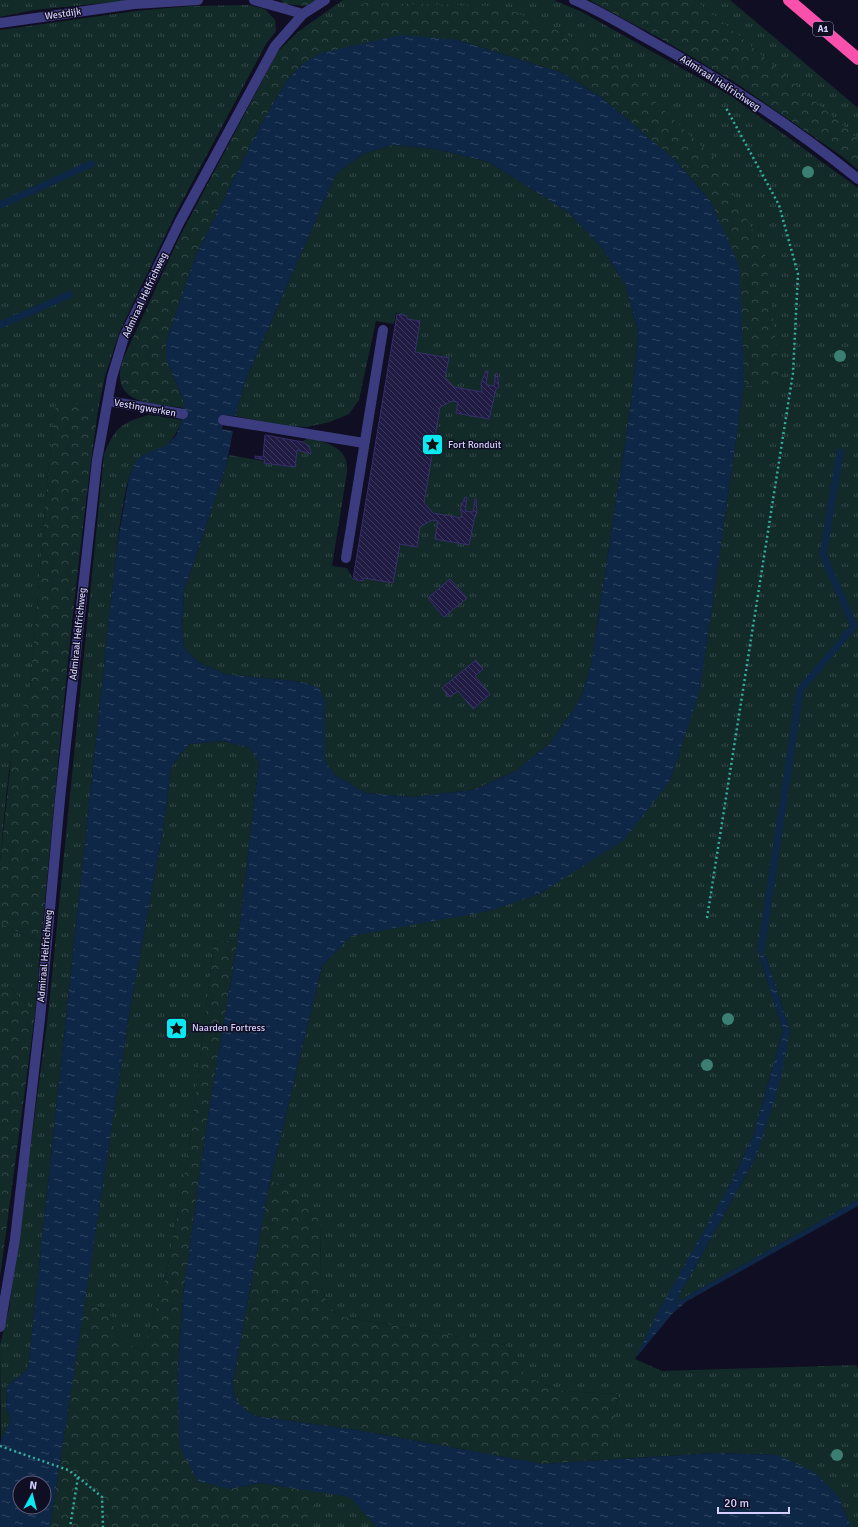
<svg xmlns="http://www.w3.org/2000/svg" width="858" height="1527" font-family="Signika,sans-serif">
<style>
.grass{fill:url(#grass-tufts)}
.forest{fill:url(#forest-crowns)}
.water{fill:url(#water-ripples);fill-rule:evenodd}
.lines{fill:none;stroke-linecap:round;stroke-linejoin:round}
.stream{stroke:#0e2746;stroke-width:7}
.building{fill:url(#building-back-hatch);stroke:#362e6d}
.path{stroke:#32afa0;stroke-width:2.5;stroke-dasharray:2 3;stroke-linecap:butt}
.service{stroke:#3b3c7f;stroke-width:10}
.minor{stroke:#3b3c7f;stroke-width:10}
.motorway{stroke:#f950ab;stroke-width:12}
.tree{fill:#3b7f72}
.labels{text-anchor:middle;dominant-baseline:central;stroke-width:3;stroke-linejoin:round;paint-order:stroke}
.shield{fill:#100e22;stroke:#9896bb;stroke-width:1}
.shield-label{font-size:9px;font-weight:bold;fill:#d3d0fd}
.street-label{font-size:10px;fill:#d3d0fd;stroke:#100e22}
.poi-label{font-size:10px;fill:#d3d0fd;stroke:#100e22;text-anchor:start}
</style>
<defs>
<pattern id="grass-tufts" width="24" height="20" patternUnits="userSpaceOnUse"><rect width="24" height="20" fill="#122b29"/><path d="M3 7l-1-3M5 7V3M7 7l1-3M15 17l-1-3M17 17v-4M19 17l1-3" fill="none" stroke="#344949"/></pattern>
<pattern id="forest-crowns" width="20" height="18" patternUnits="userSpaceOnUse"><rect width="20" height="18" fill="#122b29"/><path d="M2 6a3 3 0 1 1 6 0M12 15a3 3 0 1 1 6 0" fill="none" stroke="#344949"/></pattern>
<pattern id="water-ripples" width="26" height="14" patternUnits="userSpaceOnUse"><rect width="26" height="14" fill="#0e2746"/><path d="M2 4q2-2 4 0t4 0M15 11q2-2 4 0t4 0" fill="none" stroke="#304562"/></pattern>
<pattern id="building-back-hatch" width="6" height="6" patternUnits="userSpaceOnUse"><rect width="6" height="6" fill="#201b42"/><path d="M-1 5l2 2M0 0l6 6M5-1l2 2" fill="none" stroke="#403b5e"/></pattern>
</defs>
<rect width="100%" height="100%" fill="#100e22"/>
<g class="grass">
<polygon points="0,0 134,0 34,10 0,17"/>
<polygon points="343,0 554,0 582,12 731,96 858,188 858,1200 675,1303 756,1157 790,1031 767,960 761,951 760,957 783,1031 753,1136 734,1177 635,1359 662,1371 856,1365 858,1369 858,1527 851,1527 839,1497 778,1455 714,1453 589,1461 608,1447 618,1394 560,1391 526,1376 506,1345 339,1316 327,1304 321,1283 320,1223 291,1188 270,1181 322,966 351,936 539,894 593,859 670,781 700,689 744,385 778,388 765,253 601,50 366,3 299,31"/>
<polygon points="695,0 730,0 858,108 858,140 742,38"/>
<path d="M249 5 265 9 275 20 276 31 266 44 177 211 120 331 105 376 98 410 78 404H56L49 461 30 690C7 744 6 805 0 862V30L136 11 191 6Z"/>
<path d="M393 145 436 149 489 162 569 213 602 248 626 286 638 332 633 391 591 665 580 700 551 742 516 771 473 790 413 797 366 793 335 775 325 761 324 738 302 682 225 674 198 662 184 648 182 628 184 591 226 467 229 455 264 461 267 437 301 442 311 437C330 445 349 448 347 472L332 566 347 568 354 581 399 313H396L394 324 376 321 359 400 349 414 330 422 307 427 284 426 235 416 246 379 336 174 363 154Z"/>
<path d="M149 415 182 420C176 435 170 446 155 451 147 454 141 456 136 462 125 476 120 526 117 546L28 1369 7 1386 6 1409 11 1419 1 1441 0 1345 9 1309 48 1015 104 454C116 427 120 423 149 415Z"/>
<polygon points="223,741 250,748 259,762 238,940 214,942 189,1150 166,1276 143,1352 118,1338 108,1309 84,1305 130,1009 163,830 171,767 189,744"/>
<polygon points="0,923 41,943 35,1014 10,987 0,994"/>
<polygon points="320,1492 351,1497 377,1527 301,1527 305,1522"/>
</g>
<g class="forest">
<polygon points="281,0 316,0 306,6 283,4"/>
<polygon points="589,0 695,0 742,38 855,136 858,140 858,170 843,157 736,83 663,40"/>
<path d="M365 3 502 6 601 50 713 157 765 253 779 371 778 389 744 385 739 268 711 202 675 160 601 97 562 73 458 40 302 64 286 82 260 126 196 255 166 342V358L184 402V408C162 404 120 406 120 376 119 370 122 363 124 357L179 238 278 51 299 31Z"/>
<path d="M56 403 78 404 98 410C73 587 58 766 41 943L0 923V862L12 751 20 714 30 690 49 461Z"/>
<polygon points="238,940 210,1103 183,1295 177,1385 229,1489 261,1483 320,1492 305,1522 301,1527 50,1527 84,1305 108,1309 118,1338 143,1352 166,1276 189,1150 214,942"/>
<polygon points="10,987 35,1014 0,1277 0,994"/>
<path d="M270 1181 291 1188 309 1204 320 1223 321 1283 327 1304 339 1316 506 1345 526 1376 560 1391 618 1394 608 1447 589 1461 543 1464 356 1430 255 1416C238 1405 234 1401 233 1381Z"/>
</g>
<g class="water">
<path d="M401 35 458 40 562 73 601 97 675 160 711 202 740 268 744 385 700 690 670 781 624 840 539 894 489 911 351 936 322 966 270 1181 233 1381C234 1401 238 1405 255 1416L356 1430 543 1464 714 1453 778 1455 814 1472 839 1497 851 1527H377L350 1497 261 1483 229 1489 198 1481 180 1447 177 1385 183 1295 210 1103 238 940 259 762 250 748 223 741 189 744 171 767 163 830 130 1009 50 1527H0V1443L11 1419 6 1409 7 1386 28 1369 117 546 129 477 135 462 143 455 165 446 176 436 182 420 184 402 166 358V342L196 255 260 126 286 82 302 64 321 53ZM393 145 436 149 489 162 569 213 602 248 626 286 638 332 633 391 591 665 580 700 551 742 516 771 473 790 413 797 366 793 335 775 325 761V700L319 688 302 682 225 674 198 662 184 648 182 628 184 591 226 467 233 431 222 429 224 415 235 416 246 379 336 174 363 154ZM20 1483H44V1507H20Z"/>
<polygon points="761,950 767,960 790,1031 779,1086 756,1157 675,1303 858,1200 858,1206 687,1301 672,1314 635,1359 657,1314 734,1177 753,1136 783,1031 760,957"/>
</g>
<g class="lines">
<g class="stream">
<polyline points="0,205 91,164"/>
<polyline points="0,325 69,295"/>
<polyline points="761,950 800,690 854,626 823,555 840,452"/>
</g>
</g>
<g class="building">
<polygon points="397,314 407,316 407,319 420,321 415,352 449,358 445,377 454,387 482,392 481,384 486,371 488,371 486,385 494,386 496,373 497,373 499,387 496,389 489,419 456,413 458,402 452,401 440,407 424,503 433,513 461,518 462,513 460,510 465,497 467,498 465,511 473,512 475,499 476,499 477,513 475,515 469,545 435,539 438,521 432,520 420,527 417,547 400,544 393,583 364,578 363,581 353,579"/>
<polygon points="265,435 303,442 309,446 311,454 297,450 295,467 264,463 265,460 255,458 255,456 263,457"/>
<polygon points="450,579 467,598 444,617 428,598"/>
<polygon points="476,660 483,669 475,676 490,694 473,709 458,691 449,697 442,688"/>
</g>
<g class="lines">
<g class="path">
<polyline points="707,918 793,373 798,274 779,205 725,106"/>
<polyline points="0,1446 68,1470 78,1477 70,1527"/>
<polyline points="78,1477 102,1497 103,1527"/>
</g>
<g class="service">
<polyline points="254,0 303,14"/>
<polyline points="0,23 134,4 198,0"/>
<polyline points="108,401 183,414"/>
<polyline points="223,420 364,443"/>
<polyline points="346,558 383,330"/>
</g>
<g class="minor">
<path d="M574 0C598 10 621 24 644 37 719 78 792 125 858 179"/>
<polyline points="0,1327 15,1239 40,1019 60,799 97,460 112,377 124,337 179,223 275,46 303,14 325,0"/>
</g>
<polyline class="motorway" points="789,0 858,59"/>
</g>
<g class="tree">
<circle cx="808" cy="172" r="6"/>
<circle cx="840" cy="356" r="6"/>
<circle cx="728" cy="1019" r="6"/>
<circle cx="707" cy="1065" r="6"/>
<circle cx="837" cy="1455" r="6"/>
</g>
<defs>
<symbol id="sight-square" viewBox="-11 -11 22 22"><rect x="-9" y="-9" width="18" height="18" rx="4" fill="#08e9f2" stroke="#100e22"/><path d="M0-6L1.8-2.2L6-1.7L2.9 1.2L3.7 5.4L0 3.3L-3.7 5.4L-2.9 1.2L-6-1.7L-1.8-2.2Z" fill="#111"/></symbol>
</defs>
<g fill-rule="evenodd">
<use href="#sight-square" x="420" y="432" width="25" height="25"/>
<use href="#sight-square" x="164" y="1016" width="25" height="25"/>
</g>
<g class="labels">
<rect class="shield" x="813" y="22" width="20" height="14" rx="3"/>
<g class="shield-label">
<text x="823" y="29">A1</text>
</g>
<g class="street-label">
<text transform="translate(63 14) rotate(-8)">Westdijk</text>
<text transform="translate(720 83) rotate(33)">Admiraal Helfrichweg</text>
<text transform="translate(145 295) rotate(-65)">Admiraal Helfrichweg</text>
<text transform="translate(145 408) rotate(10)">Vestingwerken</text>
<text transform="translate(78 634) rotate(-84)">Admiraal Helfrichweg</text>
<text transform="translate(45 956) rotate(-85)">Admiraal Helfrichweg</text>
</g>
<g class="poi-label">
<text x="448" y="445">Fort Ronduit</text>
<text x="192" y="1028">Naarden Fortress</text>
</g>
</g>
<g transform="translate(32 1495) rotate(7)"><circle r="19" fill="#100e22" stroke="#5e5c7a"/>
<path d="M0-3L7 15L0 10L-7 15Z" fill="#08e9f2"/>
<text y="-6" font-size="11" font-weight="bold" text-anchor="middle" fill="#d3d0fd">N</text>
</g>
<path d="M718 1507v6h71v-6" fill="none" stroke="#d3d0fd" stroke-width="2"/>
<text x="724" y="1507" font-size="12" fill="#d3d0fd" stroke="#100e22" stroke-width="3" paint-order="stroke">20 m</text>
</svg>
